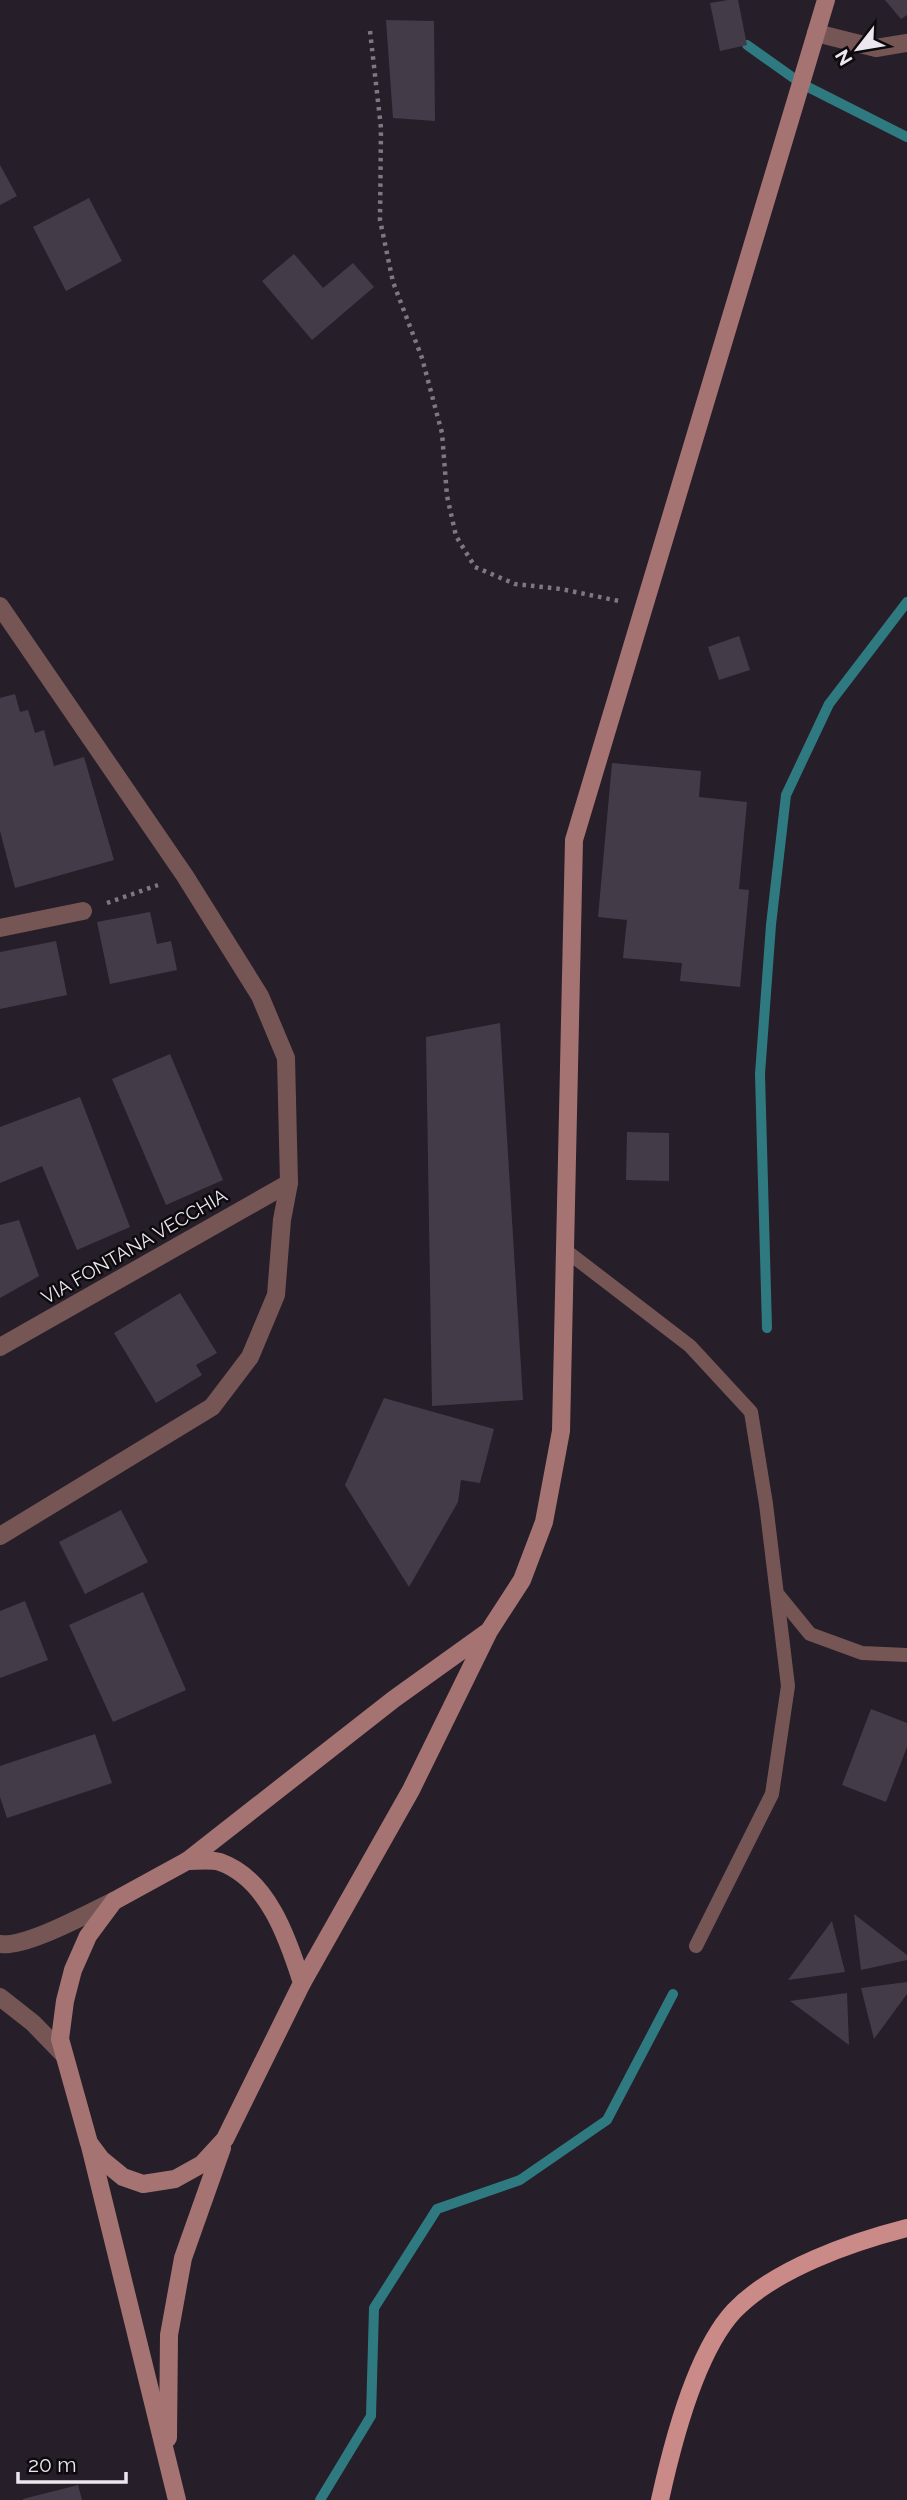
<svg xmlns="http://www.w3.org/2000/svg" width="907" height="2500" font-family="Raleway,sans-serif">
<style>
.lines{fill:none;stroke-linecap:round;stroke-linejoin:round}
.stream{stroke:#2f7a81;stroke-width:10}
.building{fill:#433c48}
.path{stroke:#7f7881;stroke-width:4.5;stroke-dasharray:3.5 5;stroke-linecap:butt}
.lane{stroke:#765655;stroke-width:14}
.street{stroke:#765655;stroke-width:18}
.secondary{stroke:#a57472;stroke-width:18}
.primary{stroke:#ca8a88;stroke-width:18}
.labels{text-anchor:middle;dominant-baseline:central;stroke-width:5;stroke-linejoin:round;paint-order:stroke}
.street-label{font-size:19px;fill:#ece7ee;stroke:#0d0a0e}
</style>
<rect width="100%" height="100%" fill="#261e29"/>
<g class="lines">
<g class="stream">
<polyline points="747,45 802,84 907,137"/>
<polyline points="767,1328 760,1074 771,925 786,795 829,704 907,602"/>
<polyline points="320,2500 371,2416 374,2308 437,2209 520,2180 607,2120 673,1994"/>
</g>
</g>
<g class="building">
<polygon points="728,0 738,0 747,45 720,51 710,3"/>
<polygon points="885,0 907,0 907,15 901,19"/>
<polygon points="386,20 434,21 435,121 393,118"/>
<polygon points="0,165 17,196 0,205"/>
<polygon points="89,198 122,261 66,291 33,227"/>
<polygon points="294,254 323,288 353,263 374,287 312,340 262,281"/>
<polygon points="739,636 750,670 719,680 708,647"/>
<polygon points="15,694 20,712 28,710 35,733 44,730 54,766 84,757 114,860 15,888 0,831 0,698"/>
<polygon points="612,763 701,771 699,797 747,802 739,889 749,890 740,987 680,981 682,963 623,958 627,920 598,917"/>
<polygon points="150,912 157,944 171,941 177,970 110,984 97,922"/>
<polygon points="56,941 67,995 0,1009 0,952"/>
<polygon points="500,1023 523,1400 432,1406 426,1037"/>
<polygon points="170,1054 223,1180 166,1205 112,1079"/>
<polygon points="80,1097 130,1227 77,1250 42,1166 0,1183 0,1127"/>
<polygon points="627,1132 669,1133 669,1181 626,1180"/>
<polygon points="19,1220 39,1276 0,1298 0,1225"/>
<polygon points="180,1293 217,1353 196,1365 202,1375 156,1403 114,1333"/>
<polygon points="384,1398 494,1429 480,1483 461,1480 458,1502 409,1587 345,1485"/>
<polygon points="121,1510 148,1562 85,1594 59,1542"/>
<polygon points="143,1592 186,1690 113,1722 69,1625"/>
<polygon points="25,1601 48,1660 0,1678 0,1611"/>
<polygon points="871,1709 907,1723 907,1747 886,1802 842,1785"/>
<polygon points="95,1734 112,1783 7,1818 0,1797 0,1766"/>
<polygon points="854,1914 907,1955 907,1960 861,1970"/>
<polygon points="832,1921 845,1972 788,1980"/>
<polygon points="907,1982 907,1994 874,2039 861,1988"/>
<polygon points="847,1993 849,2045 790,2001"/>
<polygon points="78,2485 82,2500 23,2500 23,2499"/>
</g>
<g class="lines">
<g class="path">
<polyline points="370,31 381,128 380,220 393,282 422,358 442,433 447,496 456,536 475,567 515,584 561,589 619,601"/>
<polyline points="107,903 158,885"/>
</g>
<g class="lane">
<polyline points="565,1250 690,1346 751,1412 766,1504 788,1686 772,1794 696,1946"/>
<polyline points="779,1596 810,1634 862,1653 907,1655"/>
</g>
<g class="street">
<polyline points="816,33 876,48 907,43"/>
<polyline points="0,606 185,876 260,996 286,1058 289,1183 282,1220 276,1295 250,1357 212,1407 0,1536"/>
<polyline points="0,928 83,911"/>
<polyline points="0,1347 289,1183"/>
<path d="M0 1944C26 1948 88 1913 114 1901"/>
<polyline points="0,1997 33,2023 64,2055"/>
</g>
<g class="secondary">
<path d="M187 1861C197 1861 211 1859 220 1862 268 1879 288 1939 302 1983L225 2139 202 2164 175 2179 143 2184 123 2177 101 2159 89 2143 60 2039 65 2001 73 1970 88 1936 114 1901Z"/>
<polyline points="187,1861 394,1699 486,1633"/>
<polyline points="302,1983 411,1790 489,1631 522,1580 544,1522 561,1431 574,840 826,0"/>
<polyline points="90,2146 177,2500"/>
<polyline points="168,2438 169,2335 183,2258 222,2148"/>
</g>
<path class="primary" d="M660 2500C672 2445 695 2353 734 2311 774 2269 852 2242 907 2228"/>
</g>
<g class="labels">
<g class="street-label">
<text transform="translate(134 1246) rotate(-30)">VIA FONTANA VECCHIA</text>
</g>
</g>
<g transform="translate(858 49) rotate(239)" stroke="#0d0a0e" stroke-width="5" paint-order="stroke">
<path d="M0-5L12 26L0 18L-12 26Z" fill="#ece7ee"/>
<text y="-10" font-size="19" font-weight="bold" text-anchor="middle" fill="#ece7ee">N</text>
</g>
<path d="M18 2472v10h108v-10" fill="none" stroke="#ece7ee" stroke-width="3.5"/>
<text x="28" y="2472" font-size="21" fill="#ece7ee" stroke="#0d0a0e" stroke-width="5" paint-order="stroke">20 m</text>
</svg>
